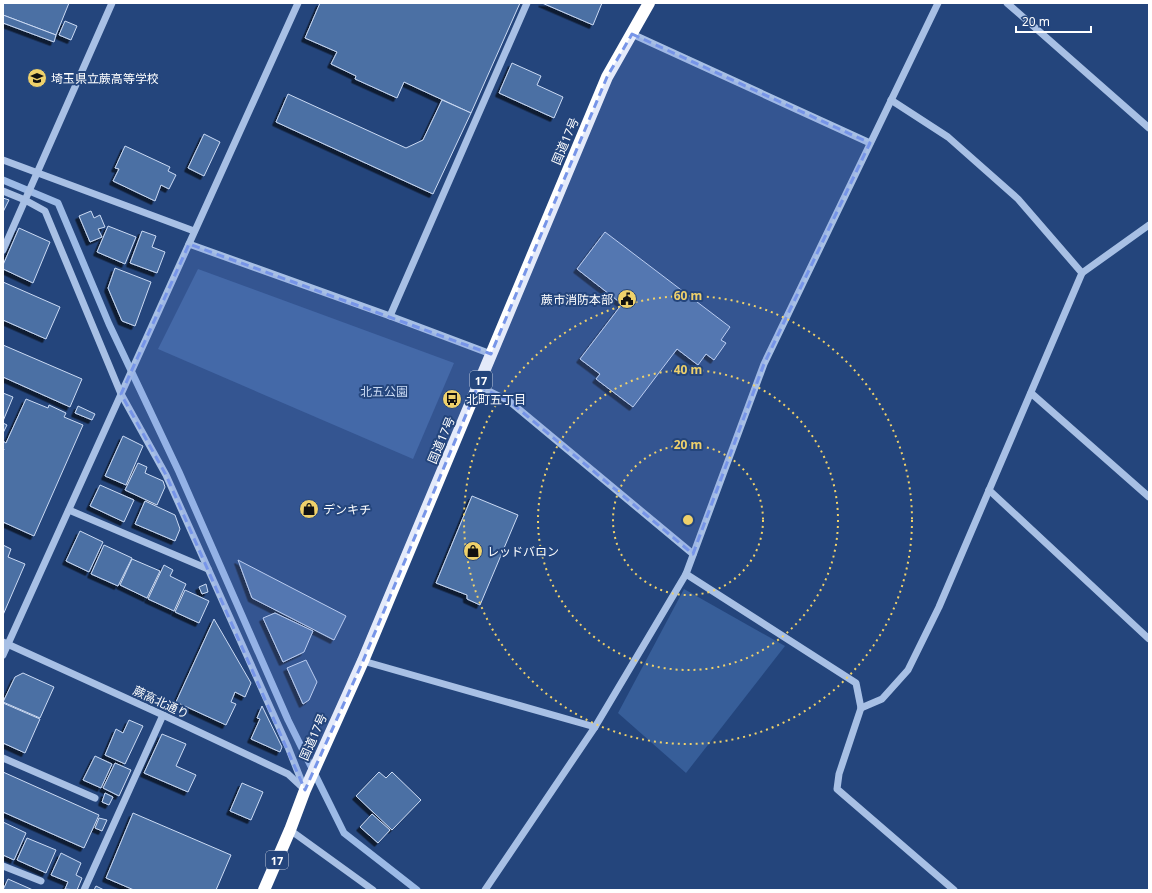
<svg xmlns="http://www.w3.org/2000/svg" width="1152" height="893" font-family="'Noto Sans','Noto Sans JP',sans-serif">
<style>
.green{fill:#375e99}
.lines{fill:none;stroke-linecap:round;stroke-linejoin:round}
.stream{stroke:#9cbae6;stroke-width:7}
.building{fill:#4c6fa4;stroke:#cbdbf4;filter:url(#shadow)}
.minor{stroke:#a8c0e5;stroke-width:7}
.highway{stroke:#fff;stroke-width:12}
.marked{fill:#7795e8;fill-opacity:0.2;stroke:#7795e8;stroke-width:3;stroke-dasharray:8 5;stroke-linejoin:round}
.ring{fill:none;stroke:#efd16b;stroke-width:2;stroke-dasharray:2 4}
.labels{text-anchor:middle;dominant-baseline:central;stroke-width:4;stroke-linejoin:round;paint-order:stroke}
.shield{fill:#24457c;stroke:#bdc7d8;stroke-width:1}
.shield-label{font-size:11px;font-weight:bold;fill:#fff}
.poi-label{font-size:12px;fill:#fff;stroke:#24457c;text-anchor:start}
.street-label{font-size:12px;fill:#fff;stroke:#24457c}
.park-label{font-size:12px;fill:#cbdbf4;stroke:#24457c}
.centre{fill:#efd16b;stroke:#24457c;stroke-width:2}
.ring-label{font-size:12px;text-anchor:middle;font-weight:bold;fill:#efd16b;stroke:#24457c;stroke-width:4;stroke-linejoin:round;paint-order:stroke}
</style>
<defs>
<filter id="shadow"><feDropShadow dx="-3.5" dy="3.5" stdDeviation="0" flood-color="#0009"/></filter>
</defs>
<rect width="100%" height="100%" fill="#24457c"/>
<g class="green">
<polygon points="198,269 454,363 413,459 158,349"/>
<polygon points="684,589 785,646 686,773 618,713"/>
</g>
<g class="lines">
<polyline class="stream" points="3,180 58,203 109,324 179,472 288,720 344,833 417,890"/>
</g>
<g class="building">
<polygon points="3,3 69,3 56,35 3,15"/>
<polygon points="320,3 520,3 471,113 404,82 397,98 355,79 356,76 331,64 337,52 305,38"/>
<polygon points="542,3 602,3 593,25"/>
<polygon points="3,15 56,35 54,42 3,23"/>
<polygon points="65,21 77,26 71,40 59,35"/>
<polygon points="512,63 541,76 537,85 563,97 554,118 499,93"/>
<polygon points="288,94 406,148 423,140 442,100 471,113 433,194 276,122"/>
<polygon points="204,134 220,142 204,176 188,168"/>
<polygon points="125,146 170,167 168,171 176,175 169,189 161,185 155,201 113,181 119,169 115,168"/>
<polygon points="3,198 9,200 3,212"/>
<polygon points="91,211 94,218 100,215 105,227 98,229 102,237 90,242 79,216"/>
<polygon points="108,226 136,237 125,264 97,252"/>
<polygon points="19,228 50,242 33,283 3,269 3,265"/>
<polygon points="142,231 156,236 152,247 165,252 157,273 130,263"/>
<polygon points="605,232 730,327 721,340 726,343 714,360 706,354 698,365 677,349 633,407 596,379 600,374 580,359 622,304 577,269"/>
<polygon points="115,268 151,282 135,326 122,321 108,288"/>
<polygon points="3,282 60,307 46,339 3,320"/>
<polygon points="3,345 82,379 70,407 3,377"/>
<polygon points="3,393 13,397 3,421"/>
<polygon points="26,399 48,408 49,405 66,413 64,417 83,425 34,536 3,522 3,452 4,449 3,449 3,441 6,443"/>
<polygon points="78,406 95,414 92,420 75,413"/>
<polygon points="3,423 7,425 3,433"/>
<polygon points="123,436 143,446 126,485 105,476"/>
<polygon points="138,463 147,467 145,473 163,481 165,487 157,505 125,490"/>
<polygon points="100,485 134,500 124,522 90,506"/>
<polygon points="472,496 518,515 480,605 467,599 467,595 436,583"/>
<polygon points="145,501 175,515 180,529 175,541 135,524"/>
<polygon points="80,531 103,542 89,572 66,561"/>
<polygon points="3,545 11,549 8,557 25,564 3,615"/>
<polygon points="104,545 132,558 118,586 91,574"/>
<polygon points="132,559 160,571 147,598 120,585"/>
<polygon points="238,560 346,616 334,640 252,598"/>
<polygon points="164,565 173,570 170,576 186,584 174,611 148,599"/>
<polygon points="206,584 208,592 202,594 199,587"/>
<polygon points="185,590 209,601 199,623 175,612"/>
<polygon points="275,613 313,631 304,652 283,662 263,618"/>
<polygon points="214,619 251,683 245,697 235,692 231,702 236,704 226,725 176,702"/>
<polygon points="306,660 317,682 309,700 303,704 287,668"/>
<polygon points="23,673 54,687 40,718 3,702 15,677"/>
<polygon points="3,703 40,719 25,753 3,743"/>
<polygon points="262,706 282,747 280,752 251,739 260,719 257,718"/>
<polygon points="129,720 143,726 125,764 105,755 116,729 123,733"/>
<polygon points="162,734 186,744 176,766 196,775 188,792 144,773"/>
<polygon points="95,756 112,764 101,788 83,780"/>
<polygon points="115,763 131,770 119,796 103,788"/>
<polygon points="3,772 99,815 84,848 3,812"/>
<polygon points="379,772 386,778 392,772 421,800 392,830 356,796"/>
<polygon points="242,783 263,792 251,820 230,811"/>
<polygon points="105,793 113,797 109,805 102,802"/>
<polygon points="133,813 231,855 216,890 134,890 106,878"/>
<polygon points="372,814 390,830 378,843 360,827"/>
<polygon points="99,818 107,820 102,831 95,828"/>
<polygon points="3,822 26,833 14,860 3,855"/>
<polygon points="27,838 56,850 46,873 17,860"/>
<polygon points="61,853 81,863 76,875 82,878 77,890 65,889 68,882 51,875"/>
<polygon points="8,879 33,890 3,890"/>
<polygon points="96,886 104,890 94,890"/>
</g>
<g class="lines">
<g class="minor">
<polyline points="1007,3 1149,128"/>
<polyline points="632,34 870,143"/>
<polyline points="891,100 948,137 1018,199 1082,273"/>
<polyline points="3,160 194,231"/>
<polyline points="3,191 25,200 45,211 121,394 166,475 288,747 305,790"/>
<polyline points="189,244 390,316 491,354"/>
<polyline points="3,250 112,3"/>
<polyline points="390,316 527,3"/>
<polyline points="478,386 509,401 693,554"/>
<polyline points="1031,393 1149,497"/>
<polyline points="989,490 1149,639"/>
<polyline points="69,510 208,569"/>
<polyline points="686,574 856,683 861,708 839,774 837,789 954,890"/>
<polyline points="3,642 163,715 288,774 303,788"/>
<polyline points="3,655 298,3"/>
<polyline points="363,661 595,727"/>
<polyline points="861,708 882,699 908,670 939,607 1082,273 1149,225"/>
<polyline points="3,758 95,798"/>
<polyline points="290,830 373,890"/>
<polyline points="3,866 41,881"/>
<polyline points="84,890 163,715"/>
<polyline points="485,890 595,727 686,574 764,364 938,3"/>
</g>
<polyline class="highway" points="264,890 290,830 305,790 363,661 607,77 649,3"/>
</g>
<path class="marked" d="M632 34 870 143 764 364 693 554 509 401 478 386 363 661 305 790 166 475 121 394 189 244 491 354 607 77Z"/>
<g class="ring">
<circle cx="688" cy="520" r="75"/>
<circle cx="688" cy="520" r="150"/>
<circle cx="688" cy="520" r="224"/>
</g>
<defs>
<symbol id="school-disc" viewBox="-11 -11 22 22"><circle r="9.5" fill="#efd16b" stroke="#24457c"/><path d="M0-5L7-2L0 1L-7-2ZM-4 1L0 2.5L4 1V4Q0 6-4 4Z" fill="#111"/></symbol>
<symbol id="civic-disc" viewBox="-11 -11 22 22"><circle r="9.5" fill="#efd16b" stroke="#24457c"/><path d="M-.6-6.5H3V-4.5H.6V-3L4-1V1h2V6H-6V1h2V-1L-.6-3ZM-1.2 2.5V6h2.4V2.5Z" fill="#111"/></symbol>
<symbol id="bus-disc" viewBox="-11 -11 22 22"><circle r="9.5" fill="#efd16b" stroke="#24457c"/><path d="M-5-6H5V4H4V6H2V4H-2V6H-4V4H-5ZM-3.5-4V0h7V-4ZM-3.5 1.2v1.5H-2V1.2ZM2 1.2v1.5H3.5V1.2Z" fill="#111"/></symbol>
<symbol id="shop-disc" viewBox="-11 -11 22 22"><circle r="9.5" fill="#efd16b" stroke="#24457c"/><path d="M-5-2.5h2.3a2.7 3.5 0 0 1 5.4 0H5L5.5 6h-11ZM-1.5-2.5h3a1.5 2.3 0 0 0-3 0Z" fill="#111"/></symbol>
</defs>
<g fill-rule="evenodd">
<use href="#school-disc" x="26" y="67" width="22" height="22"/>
<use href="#civic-disc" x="616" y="288" width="22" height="22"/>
<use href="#bus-disc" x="441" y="388" width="22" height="22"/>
<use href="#shop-disc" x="298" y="498" width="22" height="22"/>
<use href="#shop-disc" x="462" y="540" width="22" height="22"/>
</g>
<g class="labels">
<g class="shield">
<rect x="470" y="371" width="22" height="18" rx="3"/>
<rect x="266" y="851" width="22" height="18" rx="3"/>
</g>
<g class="shield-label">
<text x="481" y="380">17</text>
<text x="277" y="860">17</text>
</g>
<g class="poi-label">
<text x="51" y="78">埼玉県立蕨高等学校</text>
<text x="613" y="299" text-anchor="end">蕨市消防本部</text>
<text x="466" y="399">北町五丁目</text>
<text x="323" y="509">デンキチ</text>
<text x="487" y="551">レッドバロン</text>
</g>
<g class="street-label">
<text transform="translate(565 141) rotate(-67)">国道17号</text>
<text transform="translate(441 440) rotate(-67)">国道17号</text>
<text transform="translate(161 702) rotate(25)">蕨高北通り</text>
<text transform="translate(313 737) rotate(-66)">国道17号</text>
</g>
<g class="park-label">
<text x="384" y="391">北五公園</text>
</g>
</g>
<circle cx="688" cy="520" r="6" class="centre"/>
<g class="ring-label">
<text x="688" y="300">60 m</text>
<text x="688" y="374">40 m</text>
<text x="688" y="449">20 m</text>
</g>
<rect width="1152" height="893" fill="none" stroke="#ffffff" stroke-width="8"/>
<path d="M1016 26v6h75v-6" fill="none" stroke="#ffffff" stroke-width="2"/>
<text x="1022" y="26" font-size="12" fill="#ffffff" stroke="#24457c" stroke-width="3" paint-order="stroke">20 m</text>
</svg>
